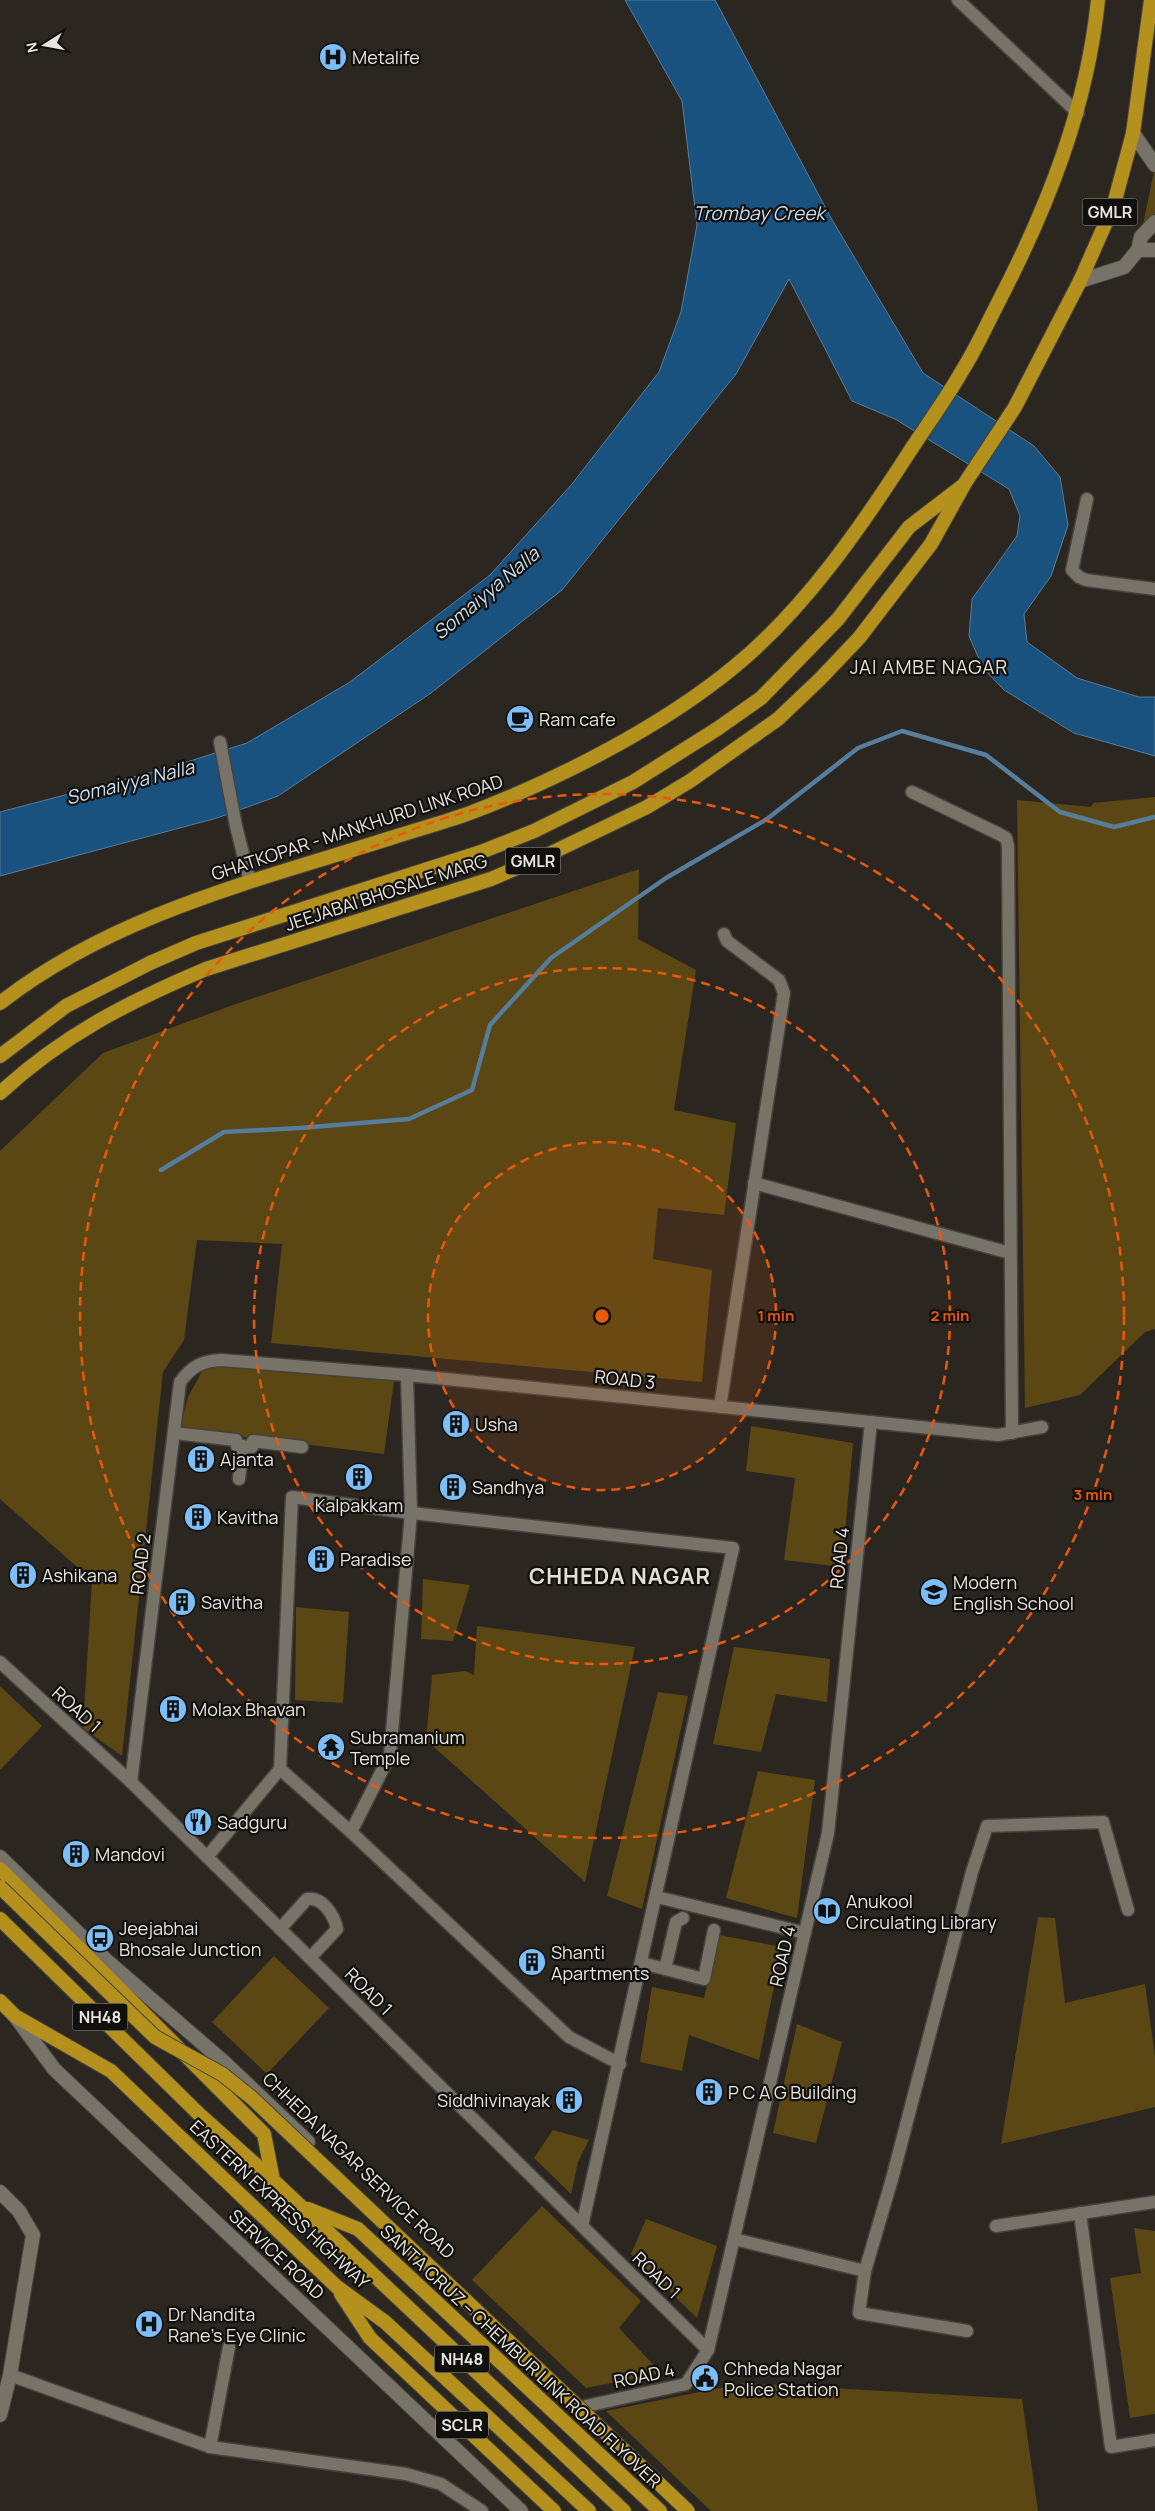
<svg xmlns="http://www.w3.org/2000/svg" width="1155" height="2511" font-family="Manrope,sans-serif">
<style>
.green{fill:#5a4714}
.water{fill:#19517f;stroke:#577d9c}
.lines{fill:none;stroke-linecap:round;stroke-linejoin:round}
.stream{stroke:#577d9c;stroke-width:4.5}
.minor-casing{stroke:#46433d;stroke-width:15}
.tertiary-casing{stroke:#46433d;stroke-width:16}
.secondary-casing{stroke:#46433d;stroke-width:16}
.trunk-casing{stroke:#46433d;stroke-width:16}
.minor{stroke:#777369;stroke-width:12}
.tertiary{stroke:#777369;stroke-width:14}
.secondary{stroke:#777369;stroke-width:14}
.trunk{stroke:#b4901c;stroke-width:14}
.trunk-bridge-casing{stroke:#46433d;stroke-width:16;stroke-linecap:butt}
.trunk-bridge{stroke:#b4901c;stroke-width:14}
.ring{fill:none;stroke:#e8590c;stroke-width:2.5;stroke-dasharray:9 6}
.labels{text-anchor:middle;dominant-baseline:central;stroke-width:4.5;stroke-linejoin:round;paint-order:stroke}
.shield{fill:#12100d;stroke:#a7a5a1;stroke-width:1}
.shield-label{font-size:16px;font-weight:bold;fill:#e7e5e0}
.poi-label{font-size:18px;fill:#e7e5e0;stroke:#12100d;text-anchor:start}
.street-label{font-size:18px;fill:#e7e5e0;stroke:#12100d}
.water-label{font-size:19px;font-style:italic;fill:#cde;stroke:#12100d}
.neighbourhood-label{font-size:19px;letter-spacing:1px;fill:#e3dfd5;stroke:#12100d}
.district-label{font-size:22px;font-weight:bold;letter-spacing:1px;fill:#e3dfd5;stroke:#12100d}
.centre{fill:#e8590c;stroke:#12100d;stroke-width:2.5}
.ring-label{font-size:15px;text-anchor:middle;font-weight:bold;fill:#e8590c;stroke:#12100d;stroke-width:4.5;stroke-linejoin:round;paint-order:stroke}
</style>
<rect width="100%" height="100%" fill="#2b2720"/>
<g class="green">
<polygon points="1155,167 1155,229 1142,229"/>
<polygon points="1155,797 1155,1329 1145,1332 1080,1395 1025,1408 1017,800 1091,807 1093,803"/>
<polygon points="639,869 638,939 696,970 674,1110 736,1123 724,1215 658,1208 653,1259 712,1270 702,1382 271,1343 282,1244 197,1240 184,1340 163,1372 122,1756 83,1728 92,1580 0,1499 0,1151 103,1053 233,1005"/>
<polygon points="205,1366 394,1381 384,1454 180,1429 188,1397"/>
<polygon points="751,1426 853,1443 842,1567 784,1560 795,1478 746,1471"/>
<polygon points="423,1579 470,1585 453,1641 421,1639"/>
<polygon points="296,1607 349,1612 343,1703 295,1700"/>
<polygon points="477,1626 635,1647 585,1882 426,1740 432,1675 465,1671 474,1675"/>
<polygon points="734,1647 830,1659 827,1702 776,1694 761,1752 713,1744"/>
<polygon points="0,1686 42,1726 0,1770"/>
<polygon points="658,1692 688,1696 642,1909 607,1896"/>
<polygon points="758,1771 815,1780 797,1918 726,1898"/>
<polygon points="1038,1917 1055,1918 1065,2003 1145,1984 1155,2056 1155,2107 1001,2144"/>
<polygon points="719,1935 782,1947 759,2060 689,2035 682,2071 640,2062 652,1987 704,1998"/>
<polygon points="274,1956 329,2008 267,2074 212,2022"/>
<polygon points="797,2024 842,2042 816,2143 773,2133"/>
<polygon points="553,2130 589,2140 578,2162 571,2194 534,2158"/>
<polygon points="542,2206 641,2301 619,2328 661,2373 586,2388 472,2280"/>
<polygon points="646,2219 717,2246 697,2318 631,2254"/>
<polygon points="1134,2228 1155,2231 1155,2414 1130,2418 1110,2278 1141,2273"/>
<polygon points="744,2383 1022,2399 1038,2511 711,2511 606,2411"/>
</g>
<polygon class="water" points="625,0 715,0 831,218 923,373 1034,446 1060,477 1068,525 1051,576 1024,614 1027,642 1077,678 1139,697 1155,697 1155,756 1074,733 1004,690 983,668 969,636 972,599 1017,536 1020,516 1009,489 895,419 852,401 789,279 736,374 562,590 431,693 278,796 217,818 0,876 0,812 168,768 247,743 350,682 490,575 572,484 659,372 681,312 697,225 682,101"/>
<g class="lines">
<polyline class="stream" points="161,1170 224,1132 300,1128 409,1119 472,1090 490,1025 551,958 666,878 767,819 858,748 902,731 986,755 1060,812 1114,827 1155,817"/>
<defs>
<g id="minor">
<polyline points="958,0 1078,113"/>
<polyline points="1087,499 1072,570 1079,577 1086,580 1155,589"/>
<polyline points="220,742 236,826 250,882"/>
<polyline points="912,792 999,834 1006,838 1008,846 1012,1433"/>
<polyline points="754,1183 1010,1253"/>
<polyline points="720,1407 784,993 779,980 727,941 724,934"/>
<polyline points="174,1433 236,1440 237,1446 252,1447 253,1441 302,1447"/>
<polyline points="239,1479 243,1446"/>
<polyline points="0,1662 131,1782 708,2350"/>
<polyline points="280,1769 351,1832 569,2037 620,2064"/>
<path d="M131 1782 180 1382C192 1366 202 1361 221 1360L407 1375 998 1435 1042 1427"/>
<polyline points="351,1832 390,1755 411,1513 407,1375"/>
<polyline points="207,1857 280,1769 292,1497 411,1513 733,1548 582,2226"/>
<polyline points="657,1897 805,1933"/>
<path d="M280 1929 307 1899C322 1896 334 1915 337 1929L310 1958"/>
<polyline points="642,1963 704,1979 714,1930"/>
<polyline points="665,1969 676,1922 683,1918"/>
<polyline points="1080,2213 1111,2447 1155,2440"/>
<polyline points="996,2226 1155,2202"/>
<polyline points="734,2239 865,2271"/>
<polyline points="967,2331 859,2313 865,2271 892,2179 972,1872 987,1826 1103,1822 1128,1910"/>
<polyline points="10,2375 210,2447 406,2474 441,2484 482,2511"/>
<polyline points="586,2406 686,2384 708,2350 828,1833 871,1422"/>
<polyline points="210,2447 229,2347"/>
</g>
<g id="tertiary">
<polyline points="0,1857 106,1960 224,2062 308,2142"/>
<polyline points="15,2016 54,2069 521,2511"/>
<polyline points="0,2192 19,2211 33,2235 10,2375 0,2415"/>
</g>
<g id="secondary">
<polyline points="1133,133 1155,165"/>
<polyline points="1138,250 1141,237 1155,222"/>
<polyline points="1138,250 1155,250"/>
<polyline points="1080,281 1124,267 1138,250"/>
</g>
<g id="trunk">
<path d="M0 1003C114 914 259 880 394 837 419 829 445 822 470 813 559 779 661 727 734 667 805 609 861 527 910 451 927 425 946 399 962 371 976 349 987 324 999 301 1048 206 1087 108 1098 0"/>
<polyline points="0,1056 66,1006 150,963 196,943 481,852 534,831 633,782 717,729 761,698 838,619 909,527 961,487"/>
<path d="M0 1093C63 1035 128 1002 206 969L491 879 545 856 647 807 690 781 778 719 820 679 859 638 931 544 965 483 1015 407 1080 281 1114 204 1133 133 1151 0"/>
<polyline points="0,1869 264,2134 273,2180"/>
<polyline points="0,1919 200,2115 273,2180 624,2511"/>
<polyline points="0,2001 15,2016 111,2071 337,2287 385,2322 589,2511"/>
<polyline points="308,2209 358,2229 660,2511"/>
<polyline points="341,2294 370,2338 554,2511"/>
</g>
</defs>
<use href="#minor" class="minor-casing"/>
<use href="#tertiary" class="tertiary-casing"/>
<use href="#secondary" class="secondary-casing"/>
<use href="#trunk" class="trunk-casing"/>
<use href="#minor" class="minor"/>
<use href="#tertiary" class="tertiary"/>
<use href="#secondary" class="secondary"/>
<use href="#trunk" class="trunk"/>
<defs>
<polyline id="trunk-bridge" points="0,1887 155,2037 222,2074 252,2098 688,2511"/>
</defs>
<use href="#trunk-bridge" class="trunk-bridge-casing"/>
<use href="#trunk-bridge" class="trunk-bridge"/>
</g>
<circle cx="602" cy="1316" r="174" fill="#e8590c" fill-opacity=".12"/>
<g class="ring">
<circle cx="602" cy="1316" r="174"/>
<circle cx="602" cy="1316" r="348"/>
<circle cx="602" cy="1316" r="522"/>
</g>
<defs>
<symbol id="hospital-disc" viewBox="-11 -11 22 22"><circle r="9.5" fill="#7dbef9" stroke="#12100d"/><path d="M-5-5h3v3.5h4V-5h3V5h-3V1.5h-4V5h-3Z" fill="#111"/></symbol>
<symbol id="cafe-disc" viewBox="-11 -11 22 22"><circle r="9.5" fill="#7dbef9" stroke="#12100d"/><path d="M-5.5-4.5H6V0H3Q3 3.5 0 3.5H-2.5Q-5.5 3.5-5.5 0ZM3-3.2v2h1.7v-2ZM-6 4.5H4V6H-6Z" fill="#111"/></symbol>
<symbol id="building-disc" viewBox="-11 -11 22 22"><circle r="9.5" fill="#7dbef9" stroke="#12100d"/><path d="M-4-6H4V6H1V3H-1V6H-4ZM-2.5-4.3h1.7v1.8h-1.7ZM.8-4.3h1.7v1.8H.8ZM-2.5-1h1.7V.8h-1.7ZM.8-1h1.7V.8H.8Z" fill="#111"/></symbol>
<symbol id="school-disc" viewBox="-11 -11 22 22"><circle r="9.5" fill="#7dbef9" stroke="#12100d"/><path d="M0-5L7-2L0 1L-7-2ZM-4 1L0 2.5L4 1V4Q0 6-4 4Z" fill="#111"/></symbol>
<symbol id="temple-disc" viewBox="-11 -11 22 22"><circle r="9.5" fill="#7dbef9" stroke="#12100d"/><path d="M0-6L5-2H3V0L6.5 2.5H4V6H1.5V3h-3V6H-4V2.5H-6.5L-3 0V-2H-5Z" fill="#111"/></symbol>
<symbol id="restaurant-disc" viewBox="-11 -11 22 22"><circle r="9.5" fill="#7dbef9" stroke="#12100d"/><path d="M-5-6h1v4h1v-4h1v4h1v-4h1v5L-1.5 .5V6h-2V.5L-5-1ZM5-6V6H3V1.5H1.5Q1.5-4 5-6Z" fill="#111"/></symbol>
<symbol id="library-disc" viewBox="-11 -11 22 22"><circle r="9.5" fill="#7dbef9" stroke="#12100d"/><path d="M-6-4Q-3-5.5-.7-3.5V5Q-3 3-6 4ZM6-4Q3-5.5 .7-3.5V5Q3 3 6 4Z" fill="#111"/></symbol>
<symbol id="bus-disc" viewBox="-11 -11 22 22"><circle r="9.5" fill="#7dbef9" stroke="#12100d"/><path d="M-5-6H5V4H4V6H2V4H-2V6H-4V4H-5ZM-3.5-4V0h7V-4ZM-3.5 1.2v1.5H-2V1.2ZM2 1.2v1.5H3.5V1.2Z" fill="#111"/></symbol>
<symbol id="civic-disc" viewBox="-11 -11 22 22"><circle r="9.5" fill="#7dbef9" stroke="#12100d"/><path d="M-.6-6.5H3V-4.5H.6V-3L4-1V1h2V6H-6V1h2V-1L-.6-3ZM-1.2 2.5V6h2.4V2.5Z" fill="#111"/></symbol>
</defs>
<g fill-rule="evenodd">
<use href="#hospital-disc" x="317" y="41" width="32" height="32"/>
<use href="#cafe-disc" x="504" y="703" width="32" height="32"/>
<use href="#building-disc" x="440" y="1408" width="32" height="32"/>
<use href="#building-disc" x="185" y="1443" width="32" height="32"/>
<use href="#building-disc" x="343" y="1461" width="32" height="32"/>
<use href="#building-disc" x="437" y="1471" width="32" height="32"/>
<use href="#building-disc" x="182" y="1501" width="32" height="32"/>
<use href="#building-disc" x="305" y="1543" width="32" height="32"/>
<use href="#building-disc" x="7" y="1559" width="32" height="32"/>
<use href="#school-disc" x="918" y="1576" width="32" height="32"/>
<use href="#building-disc" x="166" y="1586" width="32" height="32"/>
<use href="#building-disc" x="157" y="1693" width="32" height="32"/>
<use href="#temple-disc" x="315" y="1731" width="32" height="32"/>
<use href="#restaurant-disc" x="182" y="1806" width="32" height="32"/>
<use href="#building-disc" x="60" y="1838" width="32" height="32"/>
<use href="#library-disc" x="811" y="1895" width="32" height="32"/>
<use href="#bus-disc" x="84" y="1922" width="32" height="32"/>
<use href="#building-disc" x="516" y="1946" width="32" height="32"/>
<use href="#building-disc" x="693" y="2076" width="32" height="32"/>
<use href="#building-disc" x="553" y="2084" width="32" height="32"/>
<use href="#hospital-disc" x="133" y="2308" width="32" height="32"/>
<use href="#civic-disc" x="689" y="2362" width="32" height="32"/>
</g>
<g class="labels">
<g class="shield">
<rect x="1082.5" y="198.5" width="55" height="27" rx="4"/>
<rect x="505.5" y="847.5" width="55" height="27" rx="4"/>
<rect x="72.5" y="2003.5" width="55" height="27" rx="4"/>
<rect x="434.5" y="2345.5" width="55" height="27" rx="4"/>
<rect x="436" y="2411.5" width="52" height="27" rx="4"/>
</g>
<g class="shield-label">
<text x="1110" y="212">GMLR</text>
<text x="533" y="861">GMLR</text>
<text x="100" y="2017">NH48</text>
<text x="462" y="2359">NH48</text>
<text x="462" y="2425">SCLR</text>
</g>
<g class="poi-label">
<text x="352" y="57">Metalife</text>
<text x="539" y="719">Ram cafe</text>
<text x="475" y="1424">Usha</text>
<text x="220" y="1459">Ajanta</text>
<text x="472" y="1487">Sandhya</text>
<text x="359" y="1505" text-anchor="middle">Kalpakkam</text>
<text x="217" y="1517">Kavitha</text>
<text x="340" y="1559">Paradise</text>
<text x="42" y="1575">Ashikana</text>
<text x="953" y="1582">Modern<tspan x="953" dy="21">English School</tspan></text>
<text x="201" y="1602">Savitha</text>
<text x="192" y="1709">Molax Bhavan</text>
<text x="350" y="1737">Subramanium<tspan x="350" dy="21">Temple</tspan></text>
<text x="217" y="1822">Sadguru</text>
<text x="95" y="1854">Mandovi</text>
<text x="846" y="1901">Anukool<tspan x="846" dy="21">Circulating Library</tspan></text>
<text x="119" y="1928">Jeejabhai<tspan x="119" dy="21">Bhosale Junction</tspan></text>
<text x="551" y="1952">Shanti<tspan x="551" dy="21">Apartments</tspan></text>
<text x="728" y="2092">P C A G Building</text>
<text x="550" y="2100" text-anchor="end">Siddhivinayak</text>
<text x="168" y="2314">Dr Nandita<tspan x="168" dy="21">Rane's Eye Clinic</tspan></text>
<text x="724" y="2368">Chheda Nagar<tspan x="724" dy="21">Police Station</tspan></text>
</g>
<g class="street-label">
<text transform="translate(357 827) rotate(-18)">GHATKOPAR - MANKHURD LINK ROAD</text>
<text transform="translate(386 892) rotate(-18)">JEEJABAI BHOSALE MARG</text>
<text transform="translate(625 1379) rotate(6)">ROAD 3</text>
<text transform="translate(839 1558) rotate(-84)">ROAD 4</text>
<text transform="translate(140 1564) rotate(-83)">ROAD 2</text>
<text transform="translate(77 1709) rotate(42)">ROAD 1</text>
<text transform="translate(782 1956) rotate(-77)">ROAD 4</text>
<text transform="translate(369 1991) rotate(45)">ROAD 1</text>
<text transform="translate(359 2165) rotate(44)">CHHEDA NAGAR SERVICE ROAD</text>
<text transform="translate(280 2204) rotate(43)">EASTERN EXPRESS HIGHWAY</text>
<text transform="translate(277 2254) rotate(43)">SERVICE ROAD</text>
<text transform="translate(657 2275) rotate(44)">ROAD 1</text>
<text transform="translate(521 2356) rotate(43)">SANTA CRUZ – CHEMBUR LINK ROAD FLYOVER</text>
<text transform="translate(644 2375) rotate(-12)">ROAD 4</text>
</g>
<g class="water-label">
<text x="759" y="213">Trombay Creek</text>
<text transform="translate(486 593) rotate(-40)">Somaiyya Nalla</text>
<text transform="translate(130 782) rotate(-14)">Somaiyya Nalla</text>
</g>
<g class="neighbourhood-label">
<text x="929" y="667">JAI AMBE NAGAR</text>
</g>
<g class="district-label">
<text x="620" y="1576">CHHEDA NAGAR</text>
</g>
</g>
<circle cx="602" cy="1316" r="8" class="centre"/>
<g class="ring-label">
<text x="776" y="1321">1 min</text>
<text x="950" y="1321">2 min</text>
<text x="1093" y="1500">3 min</text>
</g>
<g transform="translate(45 45) rotate(259)" stroke="#12100d" stroke-width="4" paint-order="stroke">
<path d="M0-4L9 19L0 12L-9 19Z" fill="#e7e5e0"/>
<text y="-8" font-size="14" font-weight="bold" text-anchor="middle" fill="#e7e5e0">N</text>
</g>
</svg>
